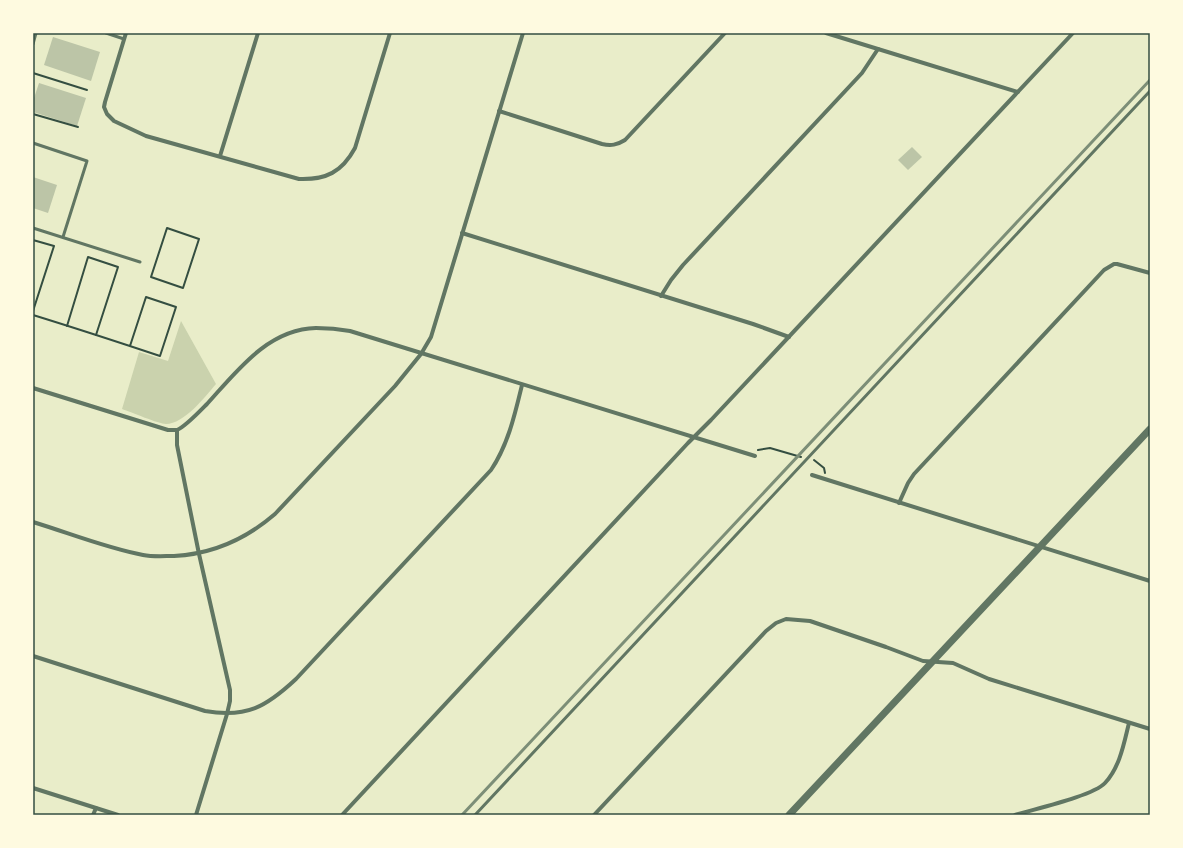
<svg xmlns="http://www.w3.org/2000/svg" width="1183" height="848" font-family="Overpass,sans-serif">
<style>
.green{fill:#cad2ad}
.building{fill:#bcc5a7}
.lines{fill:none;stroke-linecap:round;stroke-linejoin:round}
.path{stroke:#344e41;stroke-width:2}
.service{stroke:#617663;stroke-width:3}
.minor{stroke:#617663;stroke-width:4}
.tertiary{stroke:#617663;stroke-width:7}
.rail{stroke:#7c8e77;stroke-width:3}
.neatline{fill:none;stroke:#344e41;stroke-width:1.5}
</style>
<rect width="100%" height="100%" fill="#e9edc9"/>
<path class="green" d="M181 321 216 384C205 397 184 424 166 424 159 424 131 412 122 409L139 352 168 361Z"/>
<g class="building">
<polygon points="53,37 100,52 91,81 44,65"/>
<polygon points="39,83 86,98 77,126 33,112 33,101"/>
<polygon points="912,147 922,157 908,170 898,160"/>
<polygon points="33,177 57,185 48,213 33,208"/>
</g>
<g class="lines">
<g class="path">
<polyline points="33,73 87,90"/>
<polyline points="33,114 78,127"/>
<polygon points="167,228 199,239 183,288 151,277"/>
<polyline points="33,240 54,246 33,311"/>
<path d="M33 315C75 328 118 342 160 356L176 307 146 297 130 346"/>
<polyline points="67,326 88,257 118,267 96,335"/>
<polyline points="758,450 770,448 801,457"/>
<polyline points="814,460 824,468 825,473"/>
</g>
<g class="service">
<polyline points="106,33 124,39"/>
<polyline points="33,44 36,33"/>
<polyline points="33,143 87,161 63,237"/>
<polyline points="33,228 140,262"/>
<polyline points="475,815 1150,91"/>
</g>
<g class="minor">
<path d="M126 33 105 102 104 107 107 114 114 121 146 136 299 179C326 180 342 172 355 148L390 33"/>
<polyline points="826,33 1018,92"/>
<path d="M499 111 602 144C611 146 617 145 625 140L725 33"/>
<polyline points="220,156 258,33"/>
<polyline points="462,233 753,324 789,337"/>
<polyline points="661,296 671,280 683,265 862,73 878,49"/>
<path d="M33 388 168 430C170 430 174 430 177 430 185 427 201 410 207 404 237 371 268 329 316 328 328 328 339 329 350 331L755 456"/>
<polyline points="177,430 177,445 199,554 230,690 230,701 227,714 196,815"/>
<polyline points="812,475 1150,581"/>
<polyline points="899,503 908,483 914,474 1104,270 1114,264 1117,264 1150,273"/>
<path d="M33 522C69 533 106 548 143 555 153 557 164 556 174 556 213 554 246 539 275 514L395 386 421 354 431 337 523 33"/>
<path d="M33 656 205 711C247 718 266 707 296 679L491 470C508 445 515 414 522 385"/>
<polyline points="33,788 118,815"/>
<polyline points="93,815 96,808"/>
<polyline points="342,815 688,443 711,420 1073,33"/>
<polyline points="594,815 766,631 776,623 786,619 810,621 886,647 923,661 953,663 989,679 1150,729"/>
<path d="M1015 815C1034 809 1093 796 1105 783 1120 767 1124 743 1129 723"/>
</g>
<polyline class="tertiary" points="789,815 1150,429"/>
<polyline class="rail" points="462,815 1150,80"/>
</g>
<rect width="1183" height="848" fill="none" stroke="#fefae0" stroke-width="68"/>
<rect x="34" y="34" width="1115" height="780" class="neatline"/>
</svg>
